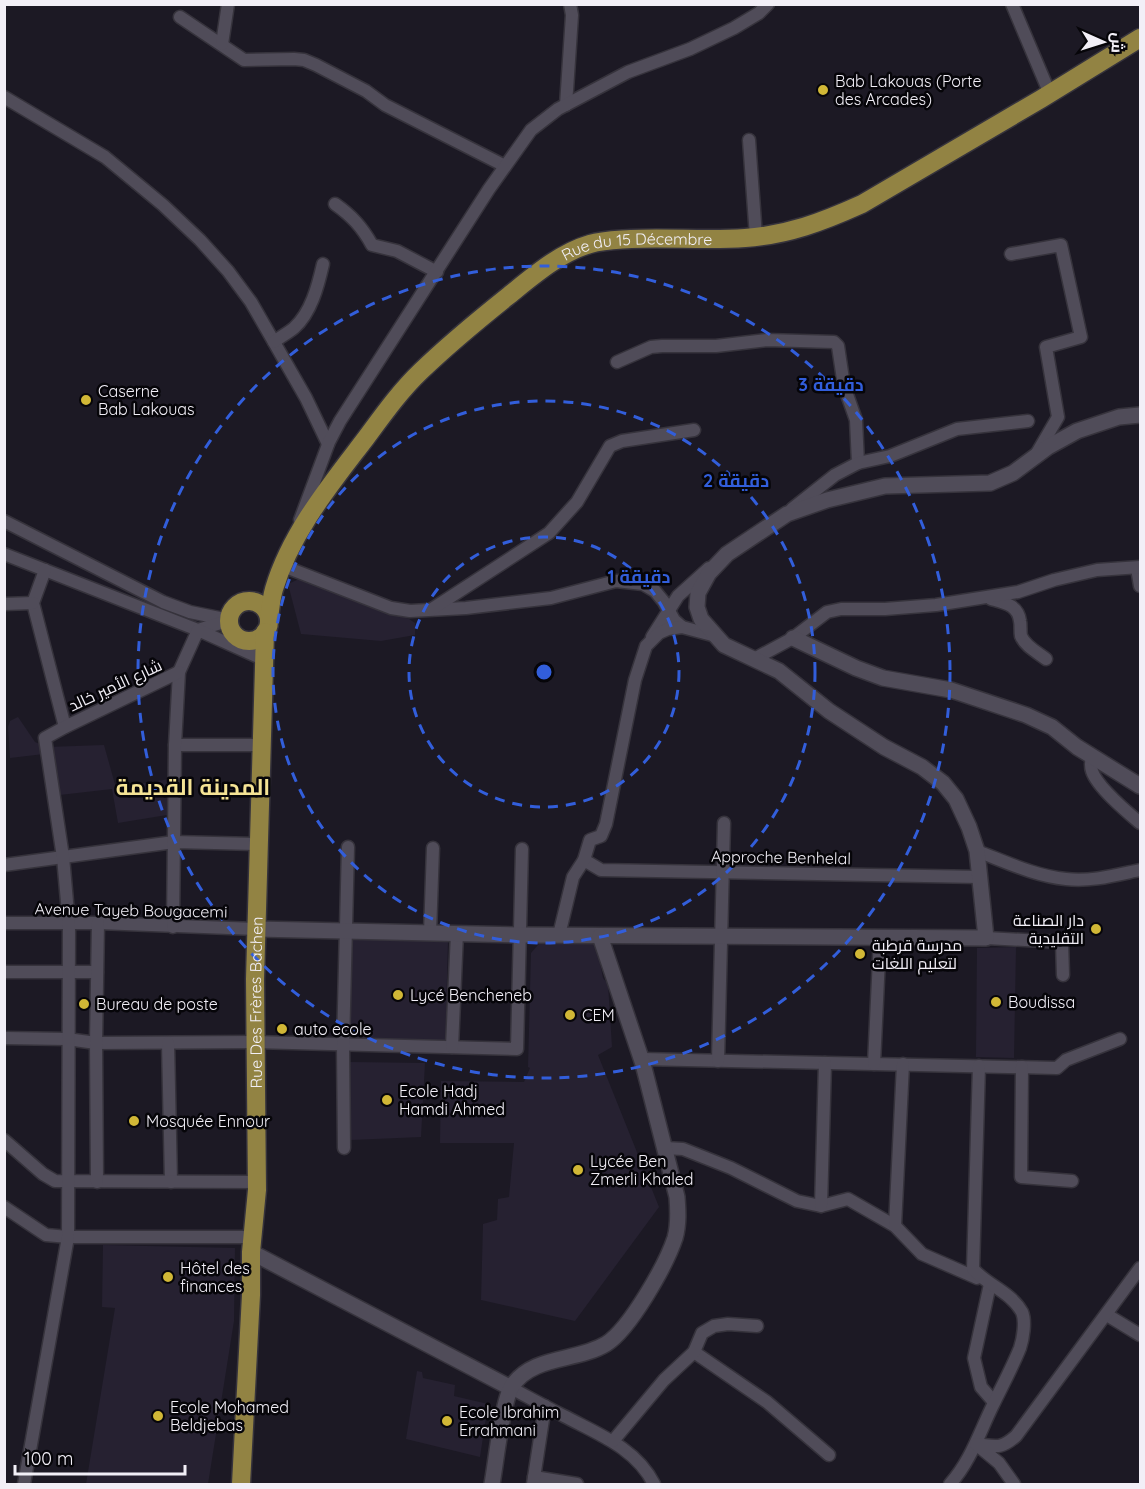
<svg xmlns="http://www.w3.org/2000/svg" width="1145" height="1489" font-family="Quicksand,Cairo,sans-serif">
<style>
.built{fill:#262131}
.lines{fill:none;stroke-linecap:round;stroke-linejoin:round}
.minor-casing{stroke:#36333c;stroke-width:15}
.tertiary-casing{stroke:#36333c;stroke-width:18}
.primary-casing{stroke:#36333c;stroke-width:21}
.minor{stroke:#504c59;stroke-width:12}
.tertiary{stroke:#504c59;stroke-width:15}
.primary{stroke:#928343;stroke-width:18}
.ring{fill:none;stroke:#325edb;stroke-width:3;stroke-dasharray:10 8}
.poi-dot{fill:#d1b736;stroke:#060509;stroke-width:2}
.labels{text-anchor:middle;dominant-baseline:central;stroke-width:5;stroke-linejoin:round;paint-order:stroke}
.poi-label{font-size:16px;fill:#f2eff7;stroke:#060509;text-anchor:start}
.street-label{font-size:16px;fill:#f2eff7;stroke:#060509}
.district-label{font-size:22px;font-weight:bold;fill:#f5e395;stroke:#060509}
.centre{fill:#325edb;stroke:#060509;stroke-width:3}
.ring-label{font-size:18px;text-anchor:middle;font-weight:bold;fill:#325edb;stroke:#060509;stroke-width:5;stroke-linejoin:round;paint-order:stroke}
</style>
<rect width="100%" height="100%" fill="#1c1924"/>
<g class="built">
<polygon points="299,579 409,619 415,623 415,635 381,641 301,634 288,584"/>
<polygon points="18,717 35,742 47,747 104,745 116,788 169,779 173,814 118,823 112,789 51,796 44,754 10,758 8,727 10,721"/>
<polygon points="544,938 595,938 603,978 608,984 612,1047 598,1055 659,1207 575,1321 481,1300 483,1224 497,1220 498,1199 509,1197 514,1143 440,1143 441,1081 524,1082 530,1068 528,1067 531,953"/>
<polygon points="350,939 448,941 445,1053 347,1049"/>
<polygon points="1016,947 1014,1058 976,1057 977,948"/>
<polygon points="350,1062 425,1063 421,1137 351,1140"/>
<polygon points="103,1245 235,1248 234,1321 208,1484 86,1484 115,1308 102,1307"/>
<polygon points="417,1371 422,1372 423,1378 455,1385 454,1396 488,1404 480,1457 406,1439"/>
</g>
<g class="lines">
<defs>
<g id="minor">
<polyline points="1012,4 1050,94"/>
<polyline points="180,17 244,60 294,59 304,60 316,65 366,91 385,105 505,166"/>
<polyline points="222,44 228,4"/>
<polyline points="4,97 105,157 163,205 200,240 228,271 251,302 306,398 328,444"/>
<polyline points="566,105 572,15 570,4"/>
<polyline points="749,140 756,237"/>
<path d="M335 204C352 216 362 227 372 245L397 251 437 272"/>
<polyline points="1011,254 1061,245 1081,337 1046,347 1058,417 1037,453"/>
<path d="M274 342C280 337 288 333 294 328 311 313 318 286 323 264"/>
<polyline points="617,362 651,347 662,346 716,346 767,340 834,342 838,346 844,386 856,420 858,463"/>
<polyline points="792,509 835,475 858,463 890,456 957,429 1028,421"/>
<polyline points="300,520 329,442 340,421 489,189 531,130 558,109 628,72 690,49 734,28 759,13 768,4"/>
<polyline points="4,521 163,602 190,612 229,620"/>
<polyline points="4,554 198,630 227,621"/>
<polyline points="285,559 283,566 391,608 410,611 466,608 551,598 616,581 643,584 655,591 664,602 674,620 682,627"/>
<polyline points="1137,568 1140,586"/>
<polyline points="45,570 33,603 65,727"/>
<path d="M991 599C1005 603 1018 605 1020 621 1021 625 1020 631 1021 636 1025 646 1037 652 1046 659"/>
<polyline points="4,604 33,603"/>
<polyline points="432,609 549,533 577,502 610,446 622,441 694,430"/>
<polyline points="652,637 678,596 709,568"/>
<polyline points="754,659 793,638 827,612 841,609 885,609 936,605 1018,592 1054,580 1097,570 1140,567"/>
<polyline points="175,745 261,745"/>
<path d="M1092 756C1091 761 1090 766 1092 771 1097 787 1127 812 1140 823"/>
<path d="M977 851C1006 862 1035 876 1066 879 1091 882 1116 875 1140 870"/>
<polyline points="584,860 601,870 980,877"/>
<polyline points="4,865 174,842 259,844"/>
<polyline points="4,923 98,923 257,929"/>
<polyline points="173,927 175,745 179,672 198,630 265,660"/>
<polyline points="430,933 433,848"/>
<polyline points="559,935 573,877 584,860 590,840 601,836 606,824 635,680 646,646 659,633 668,629 682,627 716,636"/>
<polyline points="986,938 1062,942 1063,975"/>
<polyline points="4,972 97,972"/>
<polyline points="4,1038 67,1039 96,1043 254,1042 517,1049 522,849"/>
<polyline points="168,1043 171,1182"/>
<polyline points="452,1047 457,933"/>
<polyline points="642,1059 1057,1068 1066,1060 1120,1039"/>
<polyline points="718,1061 724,823"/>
<polyline points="874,1064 880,937"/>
<polyline points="1022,1067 1021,1177 1072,1181"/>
<polyline points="4,1140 43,1174 55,1181 256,1182"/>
<polyline points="344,1148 343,1046 348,847"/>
<polyline points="665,1148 683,1149 731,1168 797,1201 821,1206 848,1199 895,1226 922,1254 977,1278"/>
<polyline points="97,1182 96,1043 98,923"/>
<polyline points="821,1206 825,1063"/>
<polyline points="4,1207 46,1235 68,1237 253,1237"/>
<polyline points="895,1226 903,1064"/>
<polyline points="990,1284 974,1358 981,1387 994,1402"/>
<polyline points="1107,1315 1140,1335"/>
<polyline points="694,1352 767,1402 829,1455"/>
<path d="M511 1388C528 1397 546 1407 564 1416 598 1434 636 1448 654 1484"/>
<polyline points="613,1441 664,1380 694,1352 702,1333 714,1326 728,1324 757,1326"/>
<polyline points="534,1477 577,1484"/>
<polyline points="24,1484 68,1237 69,924 63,857 45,738 65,727 179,672"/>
<polyline points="533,1484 545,1406"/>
<path d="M950 1484C970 1462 979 1434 992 1407 1001 1388 1012 1368 1020 1348 1023 1339 1026 1321 1022 1312 1011 1292 987 1285 973 1269L979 1066"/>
<path d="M1014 1484 999 1463 976 1444C996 1446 1000 1450 1016 1436L1140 1268"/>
</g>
<g id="tertiary">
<polyline points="793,638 856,668 883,678 951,690 1026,715 1052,727 1077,747 1140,786"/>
<polyline points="257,929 520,935 986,938 977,851 969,827 956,799 943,783 922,767 884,747 829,711 779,671 724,645 701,619 697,607 698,593 709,573 727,554 787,514 827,500 885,486 990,483 1013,473 1048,447 1077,431 1119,417 1140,415"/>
<polyline points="251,1252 511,1388"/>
<path d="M492 1484C496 1463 502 1402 512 1386 533 1355 576 1362 606 1344 630 1329 666 1265 675 1238 679 1224 678 1210 677 1197L643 1064 600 936"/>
</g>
<g id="primary">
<circle cx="249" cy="621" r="20"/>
<path id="s1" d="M269 620C270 610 271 599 274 589 291 532 331 484 366 438 383 415 400 391 421 371 448 345 477 321 507 297 532 277 559 253 590 244 603 240 618 240 631 239 669 237 707 241 745 238 788 235 822 222 862 204L1041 99 1140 38"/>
<path id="s2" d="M241 1484 251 1295V1252L257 1190 255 979 265 632"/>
</g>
</defs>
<use href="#minor" class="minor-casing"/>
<use href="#tertiary" class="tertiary-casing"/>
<use href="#primary" class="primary-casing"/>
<use href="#minor" class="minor"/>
<use href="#tertiary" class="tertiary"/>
<use href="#primary" class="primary"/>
</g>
<g class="ring">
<circle cx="544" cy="672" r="135"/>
<circle cx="544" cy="672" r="271"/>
<circle cx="544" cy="672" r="406"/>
</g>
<g class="poi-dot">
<circle cx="823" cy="90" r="6"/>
<circle cx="86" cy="400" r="6"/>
<circle cx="1096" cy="929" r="6"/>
<circle cx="860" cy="954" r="6"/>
<circle cx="398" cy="995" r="6"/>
<circle cx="996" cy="1002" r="6"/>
<circle cx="84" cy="1004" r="6"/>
<circle cx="570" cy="1015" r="6"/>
<circle cx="282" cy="1029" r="6"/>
<circle cx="387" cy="1100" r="6"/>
<circle cx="134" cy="1121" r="6"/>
<circle cx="578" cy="1170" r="6"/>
<circle cx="168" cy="1277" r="6"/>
<circle cx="158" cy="1416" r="6"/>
<circle cx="447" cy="1421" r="6"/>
</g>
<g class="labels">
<g class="poi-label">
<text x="835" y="81">Bab Lakouas (Porte<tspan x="835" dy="18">des Arcades)</tspan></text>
<text x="98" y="391">Caserne<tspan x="98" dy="18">Bab Lakouas</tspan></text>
<text x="1084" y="920" text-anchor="end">دار الصناعة<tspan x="1084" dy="18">التقليدية</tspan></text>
<text x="872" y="945">مدرسة قرطبة<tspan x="872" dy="18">لتعليم اللغات</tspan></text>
<text x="410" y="995">Lycé Bencheneb</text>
<text x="1008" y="1002">Boudissa</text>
<text x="96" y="1004">Bureau de poste</text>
<text x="582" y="1015">CEM</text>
<text x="294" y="1029">auto ecole</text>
<text x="399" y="1091">Ecole Hadj<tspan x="399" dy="18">Hamdi Ahmed</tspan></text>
<text x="146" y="1121">Mosquée Ennour</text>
<text x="590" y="1161">Lycée Ben<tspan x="590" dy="18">Zmerli Khaled</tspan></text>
<text x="180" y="1268">Hôtel des<tspan x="180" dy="18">finances</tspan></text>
<text x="170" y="1407">Ecole Mohamed<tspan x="170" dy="18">Beldjebas</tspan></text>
<text x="459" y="1412">Ecole Ibrahim<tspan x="459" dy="18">Errahmani</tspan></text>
</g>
<g class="street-label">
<text stroke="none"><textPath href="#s1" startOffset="555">Rue du 15 Décembre</textPath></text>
<text transform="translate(115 685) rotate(-25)">شارع الأمير خالد</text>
<text transform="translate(781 857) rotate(1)">Approche Benhelal</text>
<text transform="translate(131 910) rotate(1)">Avenue Tayeb Bougacemi</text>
<text stroke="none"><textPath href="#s2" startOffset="482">Rue Des Frères Bachen</textPath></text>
</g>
<g class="district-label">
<text x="193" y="787">المدينة القديمة</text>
</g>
</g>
<circle cx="544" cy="672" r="9" class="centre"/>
<g class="ring-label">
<text x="831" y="391">3 دقيقة</text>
<text x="736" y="487">2 دقيقة</text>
<text x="639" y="583">1 دقيقة</text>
</g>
<rect width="1145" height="1489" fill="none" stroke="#f2eff7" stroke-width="12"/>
<g transform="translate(1103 42) rotate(93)" stroke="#060509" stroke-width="4.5" paint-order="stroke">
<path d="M0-4.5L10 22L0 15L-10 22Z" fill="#f2eff7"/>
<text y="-9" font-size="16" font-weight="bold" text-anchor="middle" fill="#f2eff7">ش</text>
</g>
<path d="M15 1465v9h170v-9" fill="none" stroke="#f2eff7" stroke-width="3"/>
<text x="24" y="1465" font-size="18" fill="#f2eff7" stroke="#060509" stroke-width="4.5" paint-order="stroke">100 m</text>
</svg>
